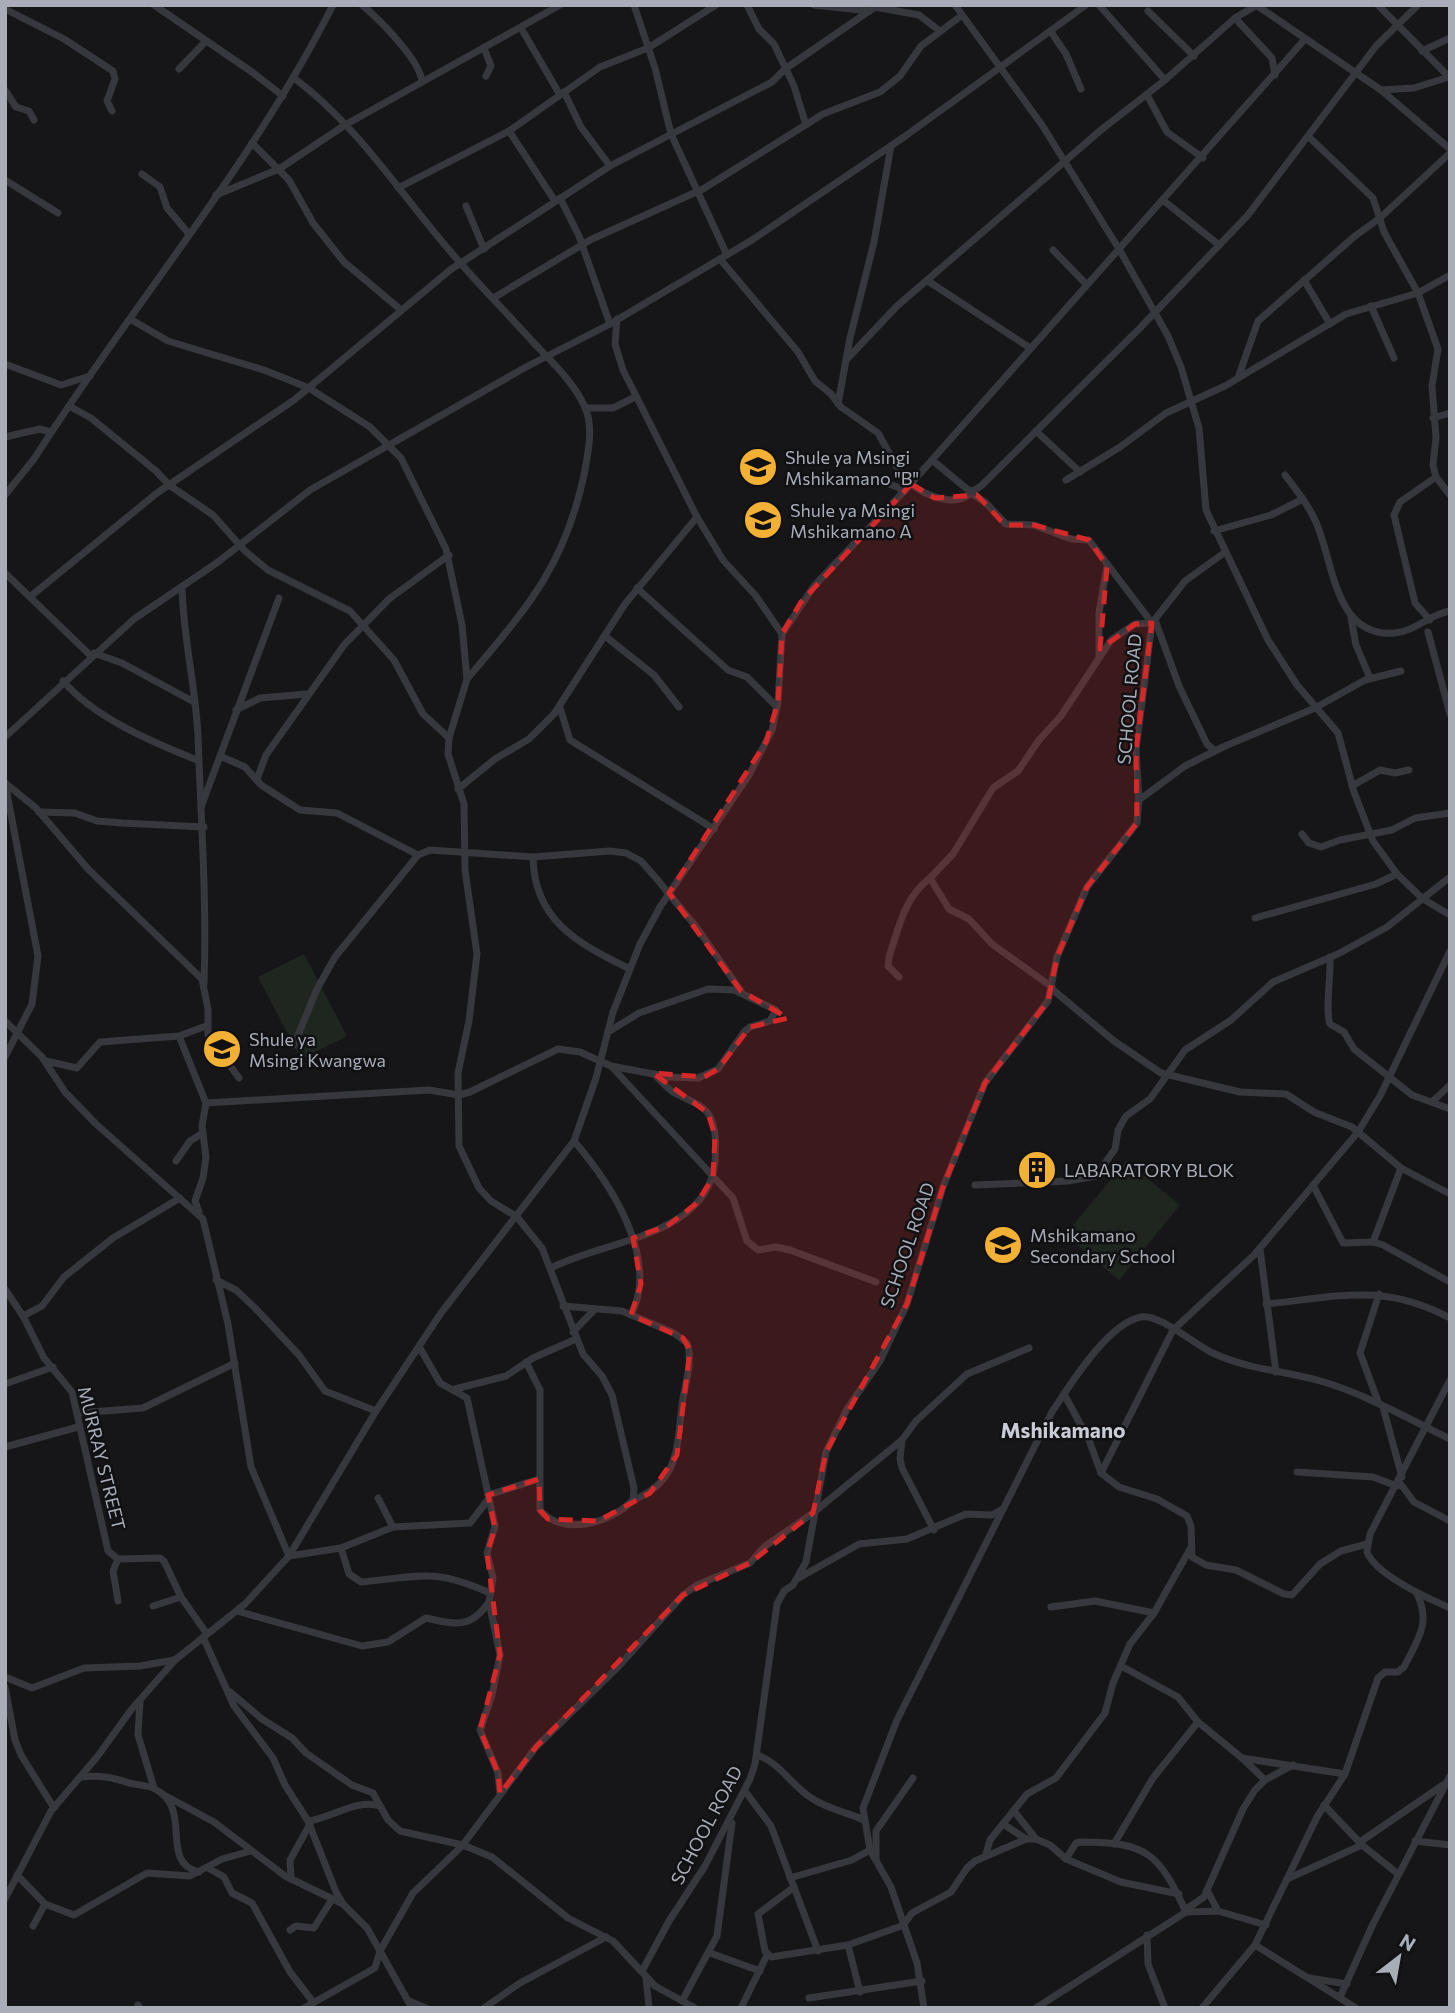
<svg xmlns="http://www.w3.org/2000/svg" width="1455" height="2013" font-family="Commissioner,sans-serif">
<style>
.park{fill:#1e261f}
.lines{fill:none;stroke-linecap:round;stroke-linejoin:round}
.minor{stroke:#37383d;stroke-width:7}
.marked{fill:#d62828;fill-opacity:0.2;stroke:#d62828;stroke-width:5;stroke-dasharray:14 9;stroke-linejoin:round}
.labels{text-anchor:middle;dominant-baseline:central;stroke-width:5;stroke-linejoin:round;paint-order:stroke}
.poi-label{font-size:18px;fill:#a8adb8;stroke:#111113;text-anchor:start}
.street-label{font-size:18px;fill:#a8adb8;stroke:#111113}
.quarter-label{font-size:21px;font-weight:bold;fill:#c9ccd4;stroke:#111113}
</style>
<rect width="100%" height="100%" fill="#161618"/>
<g class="park">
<polygon points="304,954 347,1036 301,1059 258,977"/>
<polygon points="1126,1161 1180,1205 1119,1280 1065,1235"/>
</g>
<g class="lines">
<g class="minor">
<polyline points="154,5 252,72 283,96"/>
<path d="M362 5C379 19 419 59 422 81"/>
<polyline points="634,5 655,68 671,134 727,255"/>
<polyline points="747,5 759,29 774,44 794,86 806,125"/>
<polyline points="814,5 869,11"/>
<polyline points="955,5 1042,125 1119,249 1168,336 1181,367 1199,428 1206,510 1268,640 1297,685 1338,733 1354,792 1373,841 1397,874 1423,899 1450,915"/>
<polyline points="1099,5 1165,80"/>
<polyline points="1256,5 1381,90 1450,149"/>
<polyline points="1378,5 1450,78"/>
<polyline points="875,7 919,15 940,31"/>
<polyline points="5,9 64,39 113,71 115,79 107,101 112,111"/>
<polyline points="1148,11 1194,56"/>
<polyline points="1235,18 1272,58 1275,75"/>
<polyline points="521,28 560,95"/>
<polyline points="1051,32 1066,54 1081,89"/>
<polyline points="484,48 491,66 486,76"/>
<polyline points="1422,51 1450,38"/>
<polyline points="179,69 206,41"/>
<path d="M294 78C356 124 400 193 450 251 476 282 505 311 532 341 551 361 573 381 585 407 594 428 588 453 584 475 564 568 526 609 467 679"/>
<polyline points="5,90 16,107 29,111 34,120"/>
<polyline points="1381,90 1414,88 1449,77"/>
<polyline points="564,92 581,127 610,166"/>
<polyline points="1147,95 1167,132 1203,158"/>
<polyline points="509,131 555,201"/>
<polyline points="1309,137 1373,198 1384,232 1418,293 1438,349 1432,386 1436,437 1433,465 1436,477 1450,495"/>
<polyline points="252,143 289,180 313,223 344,262 401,310"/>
<polyline points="142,174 160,187 167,208 189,234"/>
<polyline points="5,180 58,213"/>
<polyline points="398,188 509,131 600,67 648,48 716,5"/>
<polyline points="216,195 279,169 345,125 560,5"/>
<polyline points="560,198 579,236 610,324"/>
<polyline points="1164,201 1219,245"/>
<polyline points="466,206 484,249"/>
<polyline points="1053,250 1086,284"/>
<polyline points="720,259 798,352 815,381 831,394 841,407 878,433 908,487"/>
<polyline points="1304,280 1330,324"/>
<polyline points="928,281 1030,348"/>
<polyline points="495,297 590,240 703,189 823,114 880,92 900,76 921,46 961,16"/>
<polyline points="1371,306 1394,358"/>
<path d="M130 319 168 341 264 370 309 388 370 427 401 458 446 549 462 625 467 679 449 738 448 754 464 804 465 870 477 954 469 1021 458 1073 459 1146 479 1188 491 1201 517 1217 542 1248 583 1354 602 1376 612 1395 634 1488 633 1500C611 1523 563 1537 540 1510V1390L526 1362"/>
<polyline points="847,359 897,306 1101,130 1165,80 1235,18 1257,5"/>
<polyline points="5,364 61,385 90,376"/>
<polyline points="1238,378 1258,321 1355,236 1380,218 1450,153"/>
<polyline points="838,404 850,338 874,242 891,146"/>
<polyline points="69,406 91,418 156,471 169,485 213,515 245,551 268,570 350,611 394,660 423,714 449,738"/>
<polyline points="585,408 613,408 635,397"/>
<polyline points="1433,418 1450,413"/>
<polyline points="1036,431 1080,472"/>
<polyline points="5,437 40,429 51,432"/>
<polyline points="932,460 967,489 973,491 981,486 1139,329 1248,215 1376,46 1418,5"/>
<path d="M1285 475C1296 490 1308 504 1315 520 1334 560 1333 638 1395 633 1416 631 1430 614 1450 611"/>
<path d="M831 480C856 479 882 477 904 491"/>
<polyline points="1066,480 1120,447 1166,413 1225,386 1346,314 1418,293 1450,275"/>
<path d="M911 484C926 496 958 509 973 491"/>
<polyline points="972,494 985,502 1006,524 1034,525 1071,539 1089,540 1152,623"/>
<path d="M5 495 34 459C131 306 251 167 333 5"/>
<polyline points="1214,531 1271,515 1303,499"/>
<polyline points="5,573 91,656"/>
<path d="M182 587C183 638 196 687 198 737 201 820 207 901 204 984"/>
<polyline points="637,588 728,670 747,677 777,707"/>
<polyline points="31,596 157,493 294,400 450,270 610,166 772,82 785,69 878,5"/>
<polyline points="1351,618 1356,645 1370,678"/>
<polyline points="1155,620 1179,686 1207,744 1215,751"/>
<polyline points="1430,620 1415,603 1394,515 1400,502 1436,477"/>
<polyline points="1428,632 1450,714"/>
<polyline points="782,634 814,586 908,487 1305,39"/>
<polyline points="605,636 654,675 679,707"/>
<polyline points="94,653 122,663 194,702"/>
<polyline points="1099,655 1099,612 1107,566"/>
<path d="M63 681C95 718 152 742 197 760"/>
<polyline points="560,708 570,740 714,829"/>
<polyline points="236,710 260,698 307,694"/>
<polyline points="5,737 134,619 218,562 310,490 526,367 610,324 752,240 904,137 1086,5"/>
<polyline points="222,757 245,767 261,785 300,810 337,813 418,855 430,850 533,857 610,851 626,853 641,861 656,878 697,928 741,991"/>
<polyline points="257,779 266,755 344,645 389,599 449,555"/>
<polyline points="5,783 36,808 88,869 202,979 208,1009 208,1035 239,1078"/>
<polyline points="1352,786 1380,770 1395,773 1409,770"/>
<polyline points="458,789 495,759 529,739 554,714 625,604 697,517"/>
<polyline points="1139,800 1185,766 1223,747 1315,708 1365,680 1401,671"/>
<polyline points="201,807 279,598"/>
<polyline points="39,812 75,813 97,821 122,823 204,827"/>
<polyline points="1302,834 1309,843 1321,847 1340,840 1392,830 1415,818 1450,813"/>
<path d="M533 857C534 920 577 943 628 968"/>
<polyline points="1255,918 1376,884 1397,874"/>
<path d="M1330 957C1331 974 1325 1012 1330 1024L1344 1032 1354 1049 1412 1095 1450 1109"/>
<path d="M899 977 888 966 889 957C899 927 904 898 930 878"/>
<polyline points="1052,987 992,944 969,919 949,909 930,878 953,854 993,788 1018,771 1039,740 1061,716 1111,640 1135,624 1152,623"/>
<polyline points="1052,989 1114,1041 1161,1073 1240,1092 1286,1094 1314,1112 1352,1127 1401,1168 1450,1194"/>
<polyline points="5,1021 42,1057 65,1092 96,1124 203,1219 228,1324 251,1467 289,1556 341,1548 393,1527 470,1523 487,1501"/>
<polyline points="179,1036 206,1103 202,1126 206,1157 203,1178 195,1201 199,1212"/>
<polyline points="294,1045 317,989 335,957 418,855"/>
<polyline points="5,1057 32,1004 38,956 5,783"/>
<polyline points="46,1061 77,1068 100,1042 179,1036 206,1026"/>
<polyline points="612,1067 733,1198 747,1241 758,1250 776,1247 790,1250 876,1282"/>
<polyline points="1433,1101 1450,1085"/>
<polyline points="206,1103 429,1090 459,1095 470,1092 558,1049 580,1052 611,1066 669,1077 698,1078 718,1069 744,1032 750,1027 770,1021 776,1010 734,990 708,989 639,1013 608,1032"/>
<path d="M574 1141C611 1184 660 1259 631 1315"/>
<polyline points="176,1161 190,1141 203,1133"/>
<polyline points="975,1185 1068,1181 1096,1176 1115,1149 1118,1130 1126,1116 1150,1099 1185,1050 1231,1020 1273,982 1338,954 1387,927 1450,877"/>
<polyline points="1313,1185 1343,1243 1373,1242 1383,1245 1450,1282"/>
<polyline points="1373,1242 1401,1168"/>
<polyline points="1260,1249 1276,1372"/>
<path d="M551 1268C604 1240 708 1237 715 1162 716 1147 717 1128 709 1115 702 1103 684 1099 673 1092 666 1087 660 1080 654 1074"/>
<polyline points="216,1280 236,1290 255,1308 299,1355 325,1391 376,1411"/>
<polyline points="5,1289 23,1316 44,1358 72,1392 108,1551 118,1559 160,1558 164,1561 181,1597 207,1634"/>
<polyline points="1379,1294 1360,1353 1379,1404"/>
<path d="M1266 1304C1338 1297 1381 1282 1450 1318"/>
<path d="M563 1306 622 1311 674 1333 687 1343C693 1360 686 1381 683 1398 676 1442 683 1480 633 1500"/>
<polyline points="23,1316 42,1306 64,1277 113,1238 180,1198"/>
<polyline points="573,1332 594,1310"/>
<polyline points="420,1348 440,1383 467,1398 495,1526 487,1553 493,1578 489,1602 500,1655 492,1695 480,1730 498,1773 500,1794"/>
<path d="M1450 1380 1370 1534 1367 1552C1376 1575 1427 1598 1450 1608"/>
<polyline points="5,1384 53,1367"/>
<polyline points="455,1389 506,1376 533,1358 576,1339"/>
<polyline points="1064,1394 1089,1440 1101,1473 1119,1487 1157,1499 1187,1516 1191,1526 1192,1557 1206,1565 1236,1570 1284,1594 1292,1595 1320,1564 1341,1551 1367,1544"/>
<polyline points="1383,1407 1402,1477"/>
<polyline points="78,1413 143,1408 235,1363"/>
<polyline points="5,1447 78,1427"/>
<polyline points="1297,1472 1373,1477 1397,1486"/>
<polyline points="1101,1473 1173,1330 1254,1255 1358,1132 1380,1096 1450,951"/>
<polyline points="1399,1482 1414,1502 1450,1521"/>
<polyline points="488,1495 539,1479"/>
<polyline points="378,1498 393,1527"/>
<polyline points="934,1530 902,1468 900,1459 902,1440 916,1421 967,1374 1029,1348"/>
<path d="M341 1548 349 1574 361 1582C420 1577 432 1567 490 1593"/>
<polyline points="118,1559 113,1571 118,1601"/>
<polyline points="797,1579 859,1544 907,1539 966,1514 992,1515 1003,1509"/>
<polyline points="153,1606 181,1597"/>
<polyline points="1051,1607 1095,1601 1154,1613"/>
<path d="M237 1611 362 1646 388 1642 426 1618C454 1624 470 1630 489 1602"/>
<polyline points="203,1637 234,1706 273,1758 285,1785 308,1821 336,1892 343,1904 367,1928 412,2008"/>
<polyline points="1121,1666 1178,1697 1198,1722 1242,1758 1345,1774"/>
<polyline points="5,1677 32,1688 84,1668 140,1666 174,1660"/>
<polyline points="5,1687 15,1740 21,1755 54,1808"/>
<polyline points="230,1692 262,1719 292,1738 306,1753 352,1785 373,1793 388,1820 400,1831 463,1845 492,1857 568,1918 613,1941 655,1986 695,2008"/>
<polyline points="140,1701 138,1735 154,1788"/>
<path d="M757 1755C781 1763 791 1786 813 1799 830 1810 847 1812 864 1820"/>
<polyline points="1243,1759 1265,1780"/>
<path d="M81 1777C99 1775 112 1777 129 1783 137 1785 148 1785 155 1789 194 1809 158 1862 199 1872"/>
<polyline points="745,1791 771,1826 818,1951"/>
<polyline points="164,1795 214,1822 285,1876 343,1904"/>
<polyline points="1324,1805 1362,1845 1398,1874"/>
<polyline points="1014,1811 1036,1839"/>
<path d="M308 1821C332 1818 357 1798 380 1806"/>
<polyline points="1003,1824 1026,1839 1036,1839 1050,1845 1066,1859 1121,1882 1179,1894"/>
<polyline points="1415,1841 1450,1845"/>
<polyline points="1360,1842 1443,1785"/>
<polyline points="1114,1844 1153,1778 1198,1722"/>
<polyline points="986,1854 990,1840 1027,1794 1056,1778 1105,1713 1113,1683 1130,1644 1154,1613 1190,1549"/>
<polyline points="876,1859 876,1831 913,1778"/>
<path d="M1066 1859 1076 1843 1081 1842C1148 1842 1159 1854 1186 1912"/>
<polyline points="208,1868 224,1877 232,1893 252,1903 290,1972 313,2002"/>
<polyline points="17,1875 45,1904 74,1915 147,1873 190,1876 222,1859 251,1851"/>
<polyline points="790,1878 852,1860 870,1850"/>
<polyline points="291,1879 290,1860 310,1824"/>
<polyline points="1287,1879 1362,1845"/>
<polyline points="794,1887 758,1914 765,1951 771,1957 848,1945 904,1925"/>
<polyline points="1207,1890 1218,1911"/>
<polyline points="5,1899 51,1811 97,1757 131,1710 175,1660 245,1604 289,1556 376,1411 441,1313 574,1141 596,1078 613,1012 640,944 660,907 749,775 772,730 778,702 782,634 756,596 723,560 697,517 623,370 615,344 617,319"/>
<polyline points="1185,1910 1204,1897 1243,1809 1255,1790 1265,1780 1293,1765"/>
<polyline points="904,1924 912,1913 951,1892 967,1868 975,1861 1026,1839"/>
<polyline points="33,1926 45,1904"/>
<polyline points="290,1930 296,1926 314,1928 332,1899"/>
<polyline points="1147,1935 1148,1964 1165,2008"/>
<polyline points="848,1945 860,1992"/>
<polyline points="1255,1945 1356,2008"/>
<polyline points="710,1953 760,1971"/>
<polyline points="642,1971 669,1921 705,1866 750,1779 755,1764 777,1604 784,1591 793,1585 806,1562 826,1452 847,1409 880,1361 907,1304 943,1187 985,1083 1048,1001 1057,957 1087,887 1137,823 1139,800 1136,750 1152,623 1185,581 1224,553"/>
<polyline points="646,1977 649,2008"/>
<polyline points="1309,1978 1347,1984"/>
<polyline points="1340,1997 1373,1924 1450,1776"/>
<polyline points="809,1998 922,1981"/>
<polyline points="409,2001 426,2008"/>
<polyline points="682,2001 717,1936 732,1823"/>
<polyline points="138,2005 140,2008"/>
<polyline points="304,2008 375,1968 380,1951 413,1893 462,1846 536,1747 619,1666 683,1595 697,1585 750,1563 764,1547 813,1513 902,1440"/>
<polyline points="484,2008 520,1983 606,1937"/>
<polyline points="741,2008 767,1955"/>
<path d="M924 2008 917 1963 891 1887 870 1850 863 1808 897 1720 1052 1412C1070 1385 1108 1323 1141 1317 1159 1313 1196 1346 1215 1354 1250 1370 1288 1371 1324 1382 1367 1395 1409 1419 1450 1439"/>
<polyline points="1036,2008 1186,1912 1218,1911 1266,1925"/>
<path d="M1202 2008 1255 1945 1317 1817 1345 1774 1378 1678 1385 1672H1398L1404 1667C1418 1639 1432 1622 1416 1592"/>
</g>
</g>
<path class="marked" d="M911 484 935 498 977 495 1005 525H1034L1089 540 1107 566 1100 649 1135 624 1152 623 1136 750 1137 823 1087 887 1057 957 1048 1001 985 1083 943 1187 907 1304 826 1452 813 1513 750 1563 683 1595 536 1747 500 1794 498 1773 480 1730 500 1655 487 1553 495 1528 488 1495 539 1479 540 1510 548 1519 598 1521 650 1493 677 1455 690 1350 683 1338 631 1315 641 1284 633 1238 667 1226 697 1203 713 1177 715 1136 708 1113 653 1073 704 1077 718 1069 750 1027 788 1018 741 991 669 893 766 742 778 702 782 634 801 602Z"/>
<defs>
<symbol id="school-disc" viewBox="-11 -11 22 22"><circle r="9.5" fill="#f2b134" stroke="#111113"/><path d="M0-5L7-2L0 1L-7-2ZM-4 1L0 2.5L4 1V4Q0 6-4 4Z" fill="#111"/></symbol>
<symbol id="building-disc" viewBox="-11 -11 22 22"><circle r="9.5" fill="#f2b134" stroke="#111113"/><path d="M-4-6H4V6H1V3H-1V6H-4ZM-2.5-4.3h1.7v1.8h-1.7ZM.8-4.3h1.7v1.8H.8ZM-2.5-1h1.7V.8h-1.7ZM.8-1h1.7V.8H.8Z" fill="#111"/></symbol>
</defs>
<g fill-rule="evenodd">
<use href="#school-disc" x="736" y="445" width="44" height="44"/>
<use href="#school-disc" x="741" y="498" width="44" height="44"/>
<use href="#school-disc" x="200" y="1027" width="44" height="44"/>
<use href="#building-disc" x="1015" y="1148" width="44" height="44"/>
<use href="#school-disc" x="981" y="1223" width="44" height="44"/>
</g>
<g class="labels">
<g class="poi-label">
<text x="785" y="457">Shule ya Msingi<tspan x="785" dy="21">Mshikamano "B"</tspan></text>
<text x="790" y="510">Shule ya Msingi<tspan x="790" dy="21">Mshikamano A</tspan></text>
<text x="249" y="1039">Shule ya<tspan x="249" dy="21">Msingi Kwangwa</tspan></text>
<text x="1064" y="1170">LABARATORY BLOK</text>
<text x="1030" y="1235">Mshikamano<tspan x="1030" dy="21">Secondary School</tspan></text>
</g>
<g class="street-label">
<text transform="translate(1129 699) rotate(-85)">SCHOOL ROAD</text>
<text transform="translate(907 1245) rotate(-71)">SCHOOL ROAD</text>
<text transform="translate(102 1458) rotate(76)">MURRAY STREET</text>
<text transform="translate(706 1825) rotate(-62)">SCHOOL ROAD</text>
</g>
<g class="quarter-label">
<text x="1063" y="1429">Mshikamano</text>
</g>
</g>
<rect width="1455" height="2013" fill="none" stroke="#a8adb8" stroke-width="14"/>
<g transform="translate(1399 1957) rotate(31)" stroke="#111113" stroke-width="5" paint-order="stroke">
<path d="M0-5L12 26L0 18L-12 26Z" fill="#a8adb8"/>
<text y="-10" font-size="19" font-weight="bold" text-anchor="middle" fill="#a8adb8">N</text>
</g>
</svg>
